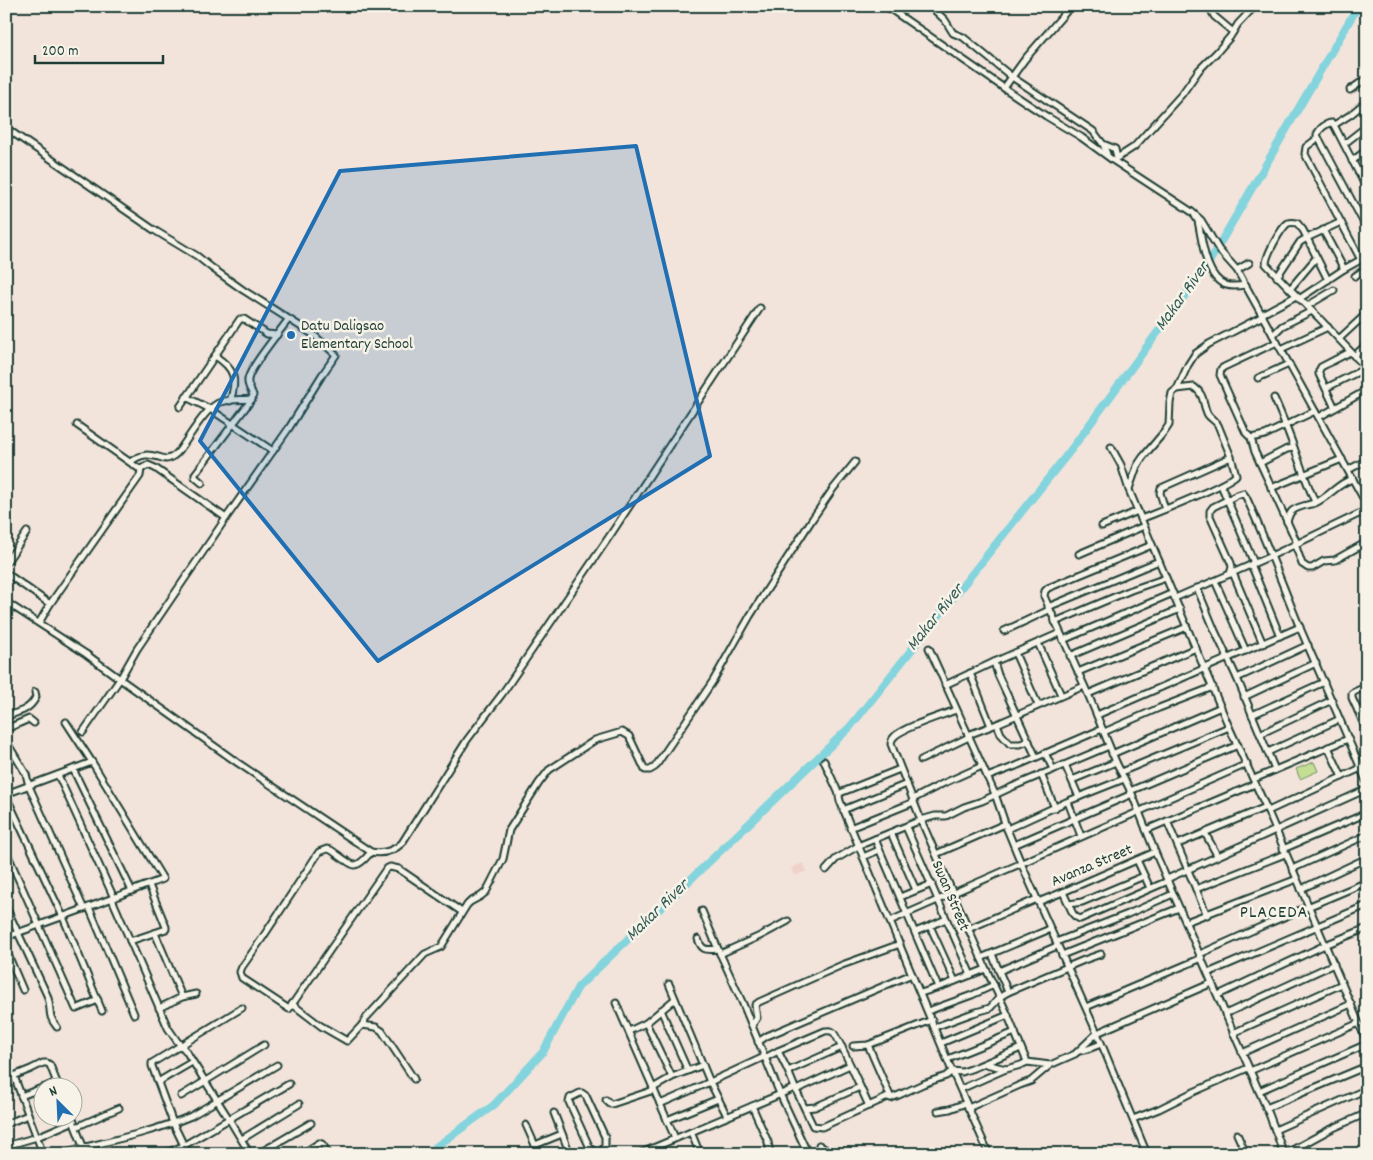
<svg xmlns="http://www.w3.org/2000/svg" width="1373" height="1160" font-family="Dekko,sans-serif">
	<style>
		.built { fill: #efd3cb }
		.pitch { fill: #c4de94; stroke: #728e64 }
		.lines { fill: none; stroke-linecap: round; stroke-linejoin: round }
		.river { stroke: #83d4dd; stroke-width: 8 }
		.minor-casing { stroke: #1f3d34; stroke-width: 9 }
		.minor { stroke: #f7f3e8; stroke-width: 5 }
		.marked { fill: #1f6fb2; fill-opacity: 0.2; stroke: #1f6fb2; stroke-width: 4; stroke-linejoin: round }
		.poi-dot { fill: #1f6fb2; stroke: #f7f3e8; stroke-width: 2 }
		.labels { text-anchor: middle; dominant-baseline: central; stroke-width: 5; stroke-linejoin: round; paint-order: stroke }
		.poi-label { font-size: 16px; fill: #1f3d34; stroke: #f7f3e8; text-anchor: start }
		.street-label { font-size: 16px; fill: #1f3d34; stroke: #f7f3e8 }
		.water-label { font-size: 18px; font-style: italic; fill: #335b56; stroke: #f7f3e8 }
		.neighbourhood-label { font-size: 18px; letter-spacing: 1px; fill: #1f3d34; stroke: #f7f3e8 }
	</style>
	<rect width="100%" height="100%" fill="#f3e4db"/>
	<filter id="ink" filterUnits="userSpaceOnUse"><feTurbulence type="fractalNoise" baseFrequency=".02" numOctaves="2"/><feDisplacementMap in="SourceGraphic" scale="10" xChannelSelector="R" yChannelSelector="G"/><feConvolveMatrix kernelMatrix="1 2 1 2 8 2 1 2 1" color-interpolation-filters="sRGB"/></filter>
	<g filter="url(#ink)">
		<polygon class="built" points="803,863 807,871 794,876 791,868"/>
		<polygon class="pitch" points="1314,762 1318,771 1300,779 1296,769"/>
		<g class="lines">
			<polyline class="river" points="426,1154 494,1105 543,1052 578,987 850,727 1070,451 1208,264 1358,6"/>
			<g class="minor-casing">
				<g id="minor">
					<polyline points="886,6 1004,88 1046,116 1081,137 1114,161 1192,212 1201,220 1219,250 1237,270 1367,505"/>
					<polyline points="930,6 945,20 953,33 963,37 1012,77 1093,131 1103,144 1107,154"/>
					<polyline points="1215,6 1212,12 1214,16 1233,32"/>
					<polyline points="1004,88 1025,59 1071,6"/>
					<polyline points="1350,90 1367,78"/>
					<polyline points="1367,101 1350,115 1334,125 1367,189"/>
					<path d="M1334,125L1332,123C1326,123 1319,129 1317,135L1367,229"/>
					<path d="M6,128L154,230L197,256L212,268L243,290L314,335L336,355L322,375L289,428L226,518L137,649L120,679L238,763L371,852C383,854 393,852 402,843L467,740L502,694L611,534L760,308"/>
					<polyline points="1318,138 1306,147 1305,154 1361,260"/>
					<polyline points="1103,144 1115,149 1117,158 1134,147 1182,94 1199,70 1217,52 1230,37 1238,24 1255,6"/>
					<polyline points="1344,144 1367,126"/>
					<polyline points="1352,161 1367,150"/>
					<path d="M1195,216L1198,221C1202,239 1205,278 1226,285C1232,287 1239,286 1246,285"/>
					<polyline points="1323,230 1344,269"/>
					<polyline points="1237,270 1249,263"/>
					<polyline points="1355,276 1367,268"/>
					<polyline points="1277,277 1300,242 1307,238 1341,222"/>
					<path d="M1328,280L1303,230L1297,223C1293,222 1292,222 1288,223C1281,228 1266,255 1266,264L1290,289L1319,318L1367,369"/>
					<polyline points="1290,289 1316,258"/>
					<polyline points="1299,299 1344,269 1364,258"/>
					<polyline points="1307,306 1334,290"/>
					<polyline points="1262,314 1296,296"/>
					<polyline points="1273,335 1282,326 1312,311"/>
					<polyline points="1339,339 1367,313"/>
					<polyline points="1277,342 1224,367 1221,369 1220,375 1246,433 1251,438 1255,452 1297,543"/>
					<polyline points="1281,349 1328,327"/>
					<path d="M215,356C234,368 238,379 230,401"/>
					<polyline points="1354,356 1367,344"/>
					<polyline points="1258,378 1289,364"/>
					<polyline points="1326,388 1366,368"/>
					<polyline points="186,397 210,409 273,451"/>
					<path d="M1274,398C1290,432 1300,468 1315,502"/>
					<polyline points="180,407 240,319 244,319 267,334 277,335"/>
					<polyline points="1335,408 1319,374 1319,371 1321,367 1350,352"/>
					<polyline points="1319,417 1367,390"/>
					<polyline points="77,425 138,468 141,469 148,465 155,468 226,518"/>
					<polyline points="1251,438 1265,435 1315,411"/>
					<polyline points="1111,447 1121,465 1129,490 1229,727 1266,807 1367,1042"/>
					<path d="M130,462C143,453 148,454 162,458C166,459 166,460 170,458C175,456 180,450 183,445C192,433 207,406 221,402C230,399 242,400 252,399"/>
					<polyline points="1260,463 1287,449 1294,448"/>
					<polyline points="1348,470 1367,460"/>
					<path d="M202,483L195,477V474L252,399L253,395C251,390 247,385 248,380C249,368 280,331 288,320"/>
					<polyline points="1221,485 1254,563"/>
					<polyline points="1271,488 1342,459"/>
					<polyline points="1129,489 1137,466 1143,457 1165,431 1169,425 1170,403 1172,393 1177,389 1188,365 1195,354 1209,344 1263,316"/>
					<polyline points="1165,509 1160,493 1161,488 1231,457"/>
					<path d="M1141,519C1158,512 1228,485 1236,475L1231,457L1218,425C1215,420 1209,418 1207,413C1202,402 1205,395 1194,387L1177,389"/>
					<path d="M1287,522C1288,518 1289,514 1292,511C1298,506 1308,505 1315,503C1329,497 1339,482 1353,479"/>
					<polyline points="1102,526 1138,511"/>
					<polyline points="1295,544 1302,564 1308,568 1312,568 1324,561 1335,560 1367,542"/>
					<polyline points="1152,545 1048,588 1045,591 1044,596 1088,694 1116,762 1132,794 1155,852 1269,1114 1284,1154"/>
					<polyline points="1079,554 1144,526"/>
					<polyline points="6,563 27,532"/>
					<polyline points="1251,564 1280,636"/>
					<polyline points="6,573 50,604 39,623"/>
					<polyline points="1233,573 1263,644"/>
					<path d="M1230,574L1232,567L1231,563L1210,516V511L1213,507L1237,495L1243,493L1246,497C1266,540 1282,584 1300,628C1323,680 1345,731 1367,783"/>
					<polyline points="1215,581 1246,651"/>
					<polyline points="1197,588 1215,631 1237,678 1308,645"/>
					<polyline points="1175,598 1271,556 1367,510"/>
					<polyline points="6,602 86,654 120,679 83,732"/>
					<polyline points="50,604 140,476 141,469"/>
					<polyline points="1048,607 1159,561"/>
					<polyline points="1055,622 1131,590 1166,578"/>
					<polyline points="1004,631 1049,610"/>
					<polyline points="1063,640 1173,593"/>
					<polyline points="1038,643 1061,695"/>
					<polyline points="929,648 995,794 1007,829 1021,863 1097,1033 1147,1154"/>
					<polyline points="1015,653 1038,705"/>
					<polyline points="1070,656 1180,609"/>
					<polyline points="994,662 998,675 1036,757"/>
					<polyline points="1078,672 1187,627"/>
					<polyline points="970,673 991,726"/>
					<polyline points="1237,678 1275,770"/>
					<polyline points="945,685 994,662 1060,633"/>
					<polyline points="1088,694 1196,648"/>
					<polyline points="1244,697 1316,663"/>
					<polyline points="1367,707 1358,711 1367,732"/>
					<polyline points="1358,711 1352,698 1352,693 1367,686"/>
					<polyline points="1097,715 1300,627"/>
					<polyline points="1252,715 1324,682"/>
					<path d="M6,716C19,712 30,710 36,697L35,692"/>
					<polyline points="66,722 92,762"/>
					<polyline points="997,724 1001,734 1010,744 1020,744 1029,741"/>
					<polyline points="6,729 29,719 34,723"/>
					<polyline points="1104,732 1159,708 1213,687"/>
					<polyline points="1260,734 1332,700"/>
					<polyline points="968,735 997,724 1084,686"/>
					<polyline points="6,741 26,774 29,786 84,909"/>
					<polyline points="1328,747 1342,777"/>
					<polyline points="1268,752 1340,719"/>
					<polyline points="1045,753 1053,769"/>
					<polyline points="1112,754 1221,707"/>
					<polyline points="921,760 969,737"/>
					<polyline points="824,761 839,794"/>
					<polyline points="1065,765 1079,797"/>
					<polyline points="73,769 132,891"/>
					<polyline points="900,769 840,793 839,796 840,801 952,1071 989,1154"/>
					<polyline points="1121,772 1229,727"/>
					<polyline points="1041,774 1055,808"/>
					<polyline points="58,775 114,898"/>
					<polyline points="987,777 1016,766 1102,729"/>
					<polyline points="1254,779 1348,739"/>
					<polyline points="1072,780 1116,762"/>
					<polyline points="1130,791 1238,745"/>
					<polyline points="6,794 92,762 163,879 89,907 6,937"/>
					<polyline points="6,796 63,917 102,1011"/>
					<polyline points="913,799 942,784 982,766"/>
					<polyline points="1068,802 1081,836"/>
					<polyline points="843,810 907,784"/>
					<polyline points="1268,811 1361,768"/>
					<polyline points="1167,821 1207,915"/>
					<polyline points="906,827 971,975"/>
					<polyline points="850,828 914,802"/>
					<polyline points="1007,829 1066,802 1124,779"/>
					<polyline points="1146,830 1255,784"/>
					<polyline points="891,833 916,890"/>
					<polyline points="1205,833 1217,855"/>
					<polyline points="875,839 938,987"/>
					<polyline points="1178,844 1266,807"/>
					<polyline points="1014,845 1132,794"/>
					<polyline points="1283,849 1367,813"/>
					<polyline points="6,851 76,1009 98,1000"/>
					<path d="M371,852C367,856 362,864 355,865C350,865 336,853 331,850L327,849L319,852L261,940L242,967L240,972L242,978L289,1009L386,869L390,867L399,869L462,912"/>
					<polyline points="936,854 1005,824"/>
					<polyline points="863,857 879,850"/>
					<polyline points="1137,860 1150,888"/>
					<polyline points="1292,869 1367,835"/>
					<polyline points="826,870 836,859 858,846 921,820 935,816 946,816 964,807 982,801 1012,787 1109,746"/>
					<polyline points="1167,879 1367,789"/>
					<polyline points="1196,889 1285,854"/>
					<polyline points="1301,889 1367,858"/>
					<polyline points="1063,892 1073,914 1076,917 1080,919 1168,881"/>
					<polyline points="900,897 932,884"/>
					<polyline points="112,899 168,1028 177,1041 186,1051 229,1119 289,1084"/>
					<polyline points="1038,902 1063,892 1155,852"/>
					<polyline points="1069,904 1082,902 1144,876"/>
					<path d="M6,907L47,995C53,1010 46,1014 57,1027"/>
					<polyline points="89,907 134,1014"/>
					<polyline points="702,911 718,949 743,1004 780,1094 808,1154"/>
					<polyline points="890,921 1247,764"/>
					<polyline points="1186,922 1297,879"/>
					<polyline points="930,926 955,981"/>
					<polyline points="968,929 1037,899"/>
					<polyline points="915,932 930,926 946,919"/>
					<polyline points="155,933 182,997 159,1008"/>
					<path d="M698,939C702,951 706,950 718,949"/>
					<polyline points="130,941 166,929 166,927 149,885"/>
					<polyline points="1056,942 1128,914 1173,894"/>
					<polyline points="6,950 23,990"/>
					<polyline points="720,954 760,936 788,921"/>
					<polyline points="992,954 999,971 1057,946"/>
					<polyline points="1200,954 1267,924 1367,882"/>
					<polyline points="1062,955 1179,908"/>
					<polyline points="981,958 1050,929"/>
					<polyline points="986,969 1006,1011 1027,1062"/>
					<polyline points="999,971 1008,992"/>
					<polyline points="1208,973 1367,905"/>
					<polyline points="669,984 710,1082 764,1057"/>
					<path d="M921,993L945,985L986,969L921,820L891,744C892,740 891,740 894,737C901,728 943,715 956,710"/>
					<polyline points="1218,995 1325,945 1367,928"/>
					<polyline points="182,997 196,994"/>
					<polyline points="616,1003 675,1138"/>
					<polyline points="292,1004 321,1026 347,1041 362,1025 366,1018 425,954 441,947 467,905 470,902 481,896 486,892 503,859 509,830 539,783 549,770 595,740 622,732 629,736 645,770 650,770 655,767 713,681 750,616 813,518 833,489 855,462"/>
					<polyline points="1086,1007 1202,958"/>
					<polyline points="661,1010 688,1071"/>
					<polyline points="928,1011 972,995 994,985"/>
					<polyline points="1225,1014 1334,964"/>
					<polyline points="646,1023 672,1077"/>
					<polyline points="362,1025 376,1027 382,1031 414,1079"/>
					<polyline points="752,1025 757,1018 755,1005 759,1002 842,965 900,944"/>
					<polyline points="935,1027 973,1013 990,1008 1000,997 1008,992 1084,960 1101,954"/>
					<polyline points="629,1031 646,1023 675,999"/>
					<polyline points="1233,1033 1342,984"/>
					<polyline points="758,1042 767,1036 912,974"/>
					<polyline points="941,1043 1008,1015"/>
					<polyline points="868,1045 891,1098"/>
					<polyline points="853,1046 868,1045 932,1020"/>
					<polyline points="1079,1051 1088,1049 1101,1044"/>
					<polyline points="1242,1053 1351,1004"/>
					<polyline points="765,1058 778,1051"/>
					<polyline points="948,1059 1015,1032"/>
					<polyline points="986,1064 1006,1069 1021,1065 1027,1062 1050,1065 1075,1054 1097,1033 1212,983"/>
					<path d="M788,1071L778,1051L825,1031C828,1031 830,1030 833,1032C838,1035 864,1096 869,1106"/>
					<polyline points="1250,1071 1359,1023"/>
					<polyline points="14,1076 43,1154"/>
					<polyline points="6,1079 31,1069 43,1063 47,1063 50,1065 59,1088"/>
					<polyline points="158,1082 192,1062"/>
					<polyline points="43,1088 57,1082"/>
					<polyline points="653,1088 672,1077 703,1065"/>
					<polyline points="795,1088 813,1126 822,1127 888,1097 891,1098 899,1095 923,1084 946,1076 952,1071 962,1072 971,1069 1021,1048"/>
					<polyline points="961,1089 1006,1069"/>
					<polyline points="796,1090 850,1065"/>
					<polyline points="1259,1091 1367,1044"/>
					<polygon points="580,1093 582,1093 586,1096 605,1137 605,1146 600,1153 595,1153 590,1148 569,1102 570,1098"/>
					<polyline points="21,1096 42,1088"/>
					<polyline points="181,1096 264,1045"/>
					<polyline points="606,1100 610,1104 612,1104 654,1090"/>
					<polyline points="660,1104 710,1082 727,1116"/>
					<polyline points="752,1106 768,1142 770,1154"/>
					<polyline points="805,1108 815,1107 860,1087"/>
					<polyline points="968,1108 1020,1085 1031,1081 1050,1065"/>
					<polyline points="1266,1108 1367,1066"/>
					<polyline points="938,1111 950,1109 966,1103"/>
					<polyline points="554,1113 570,1154"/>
					<polyline points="72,1118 86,1154"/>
					<polyline points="1133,1119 1159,1109 1189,1094 1248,1068"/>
					<polyline points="667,1120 718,1099"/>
					<polyline points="6,1124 28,1115"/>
					<polyline points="526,1125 539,1154"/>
					<polyline points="76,1127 119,1108"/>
					<polyline points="1275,1130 1367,1089"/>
					<polyline points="691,1132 700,1154"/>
					<polyline points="1237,1134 1246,1154"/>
					<polyline points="242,1139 299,1104"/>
					<polyline points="535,1145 562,1134"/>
					<polyline points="819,1145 825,1149 829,1154"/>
					<polyline points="1221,1152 1222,1154"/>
					<polyline points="10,1154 9,1147 13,1144 37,1137 74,1121"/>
					<path d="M58,1154C103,1142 148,1134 191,1116L277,1065"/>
					<polyline points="164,1154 183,1146 229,1119 250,1154"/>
					<polyline points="188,1154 173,1123 152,1066 152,1063 242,1008"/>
					<polyline points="258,1154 311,1123"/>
					<polyline points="302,1154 319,1143 322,1144 329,1154"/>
					<polyline points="639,1154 795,1088 788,1071 842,1047"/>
					<polyline points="1285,1154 1329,1130 1367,1113"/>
				</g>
			</g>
			<use href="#minor" class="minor"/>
		</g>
	</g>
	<path class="marked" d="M636,146L710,456L378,661L200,441L340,171Z"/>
	<circle class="poi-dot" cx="291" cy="335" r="5"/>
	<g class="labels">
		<g class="poi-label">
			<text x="301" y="326">Datu Daligsao<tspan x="301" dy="18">Elementary School</tspan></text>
		</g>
		<g class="street-label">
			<text transform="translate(1092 866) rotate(-23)">Avanza Street</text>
			<text transform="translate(950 896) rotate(67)">Swan Street</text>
		</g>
		<g class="water-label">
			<text transform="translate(1183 297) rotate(-54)">Makar River</text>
			<text transform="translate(936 618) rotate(-51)">Makar River</text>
			<text transform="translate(658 911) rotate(-44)">Makar River</text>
		</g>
		<g class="neighbourhood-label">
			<text x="1274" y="913">PLACEDA</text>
		</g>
	</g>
	<rect width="1373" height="1160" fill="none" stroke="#f7f3e8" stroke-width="25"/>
	<rect x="12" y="12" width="1348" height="1135" fill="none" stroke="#1f3d34" stroke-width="2" filter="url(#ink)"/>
	<g transform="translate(58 1102) rotate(336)"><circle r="24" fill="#f7f3e8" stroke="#a1aaa0"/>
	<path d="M0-4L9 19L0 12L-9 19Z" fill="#1f6fb2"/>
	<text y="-8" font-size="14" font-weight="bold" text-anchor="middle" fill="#1f3d34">N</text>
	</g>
	<path d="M35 55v8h128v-8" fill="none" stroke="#1f3d34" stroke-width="2.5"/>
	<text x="42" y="55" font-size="15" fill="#1f3d34" stroke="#f7f3e8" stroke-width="4" paint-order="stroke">200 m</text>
</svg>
